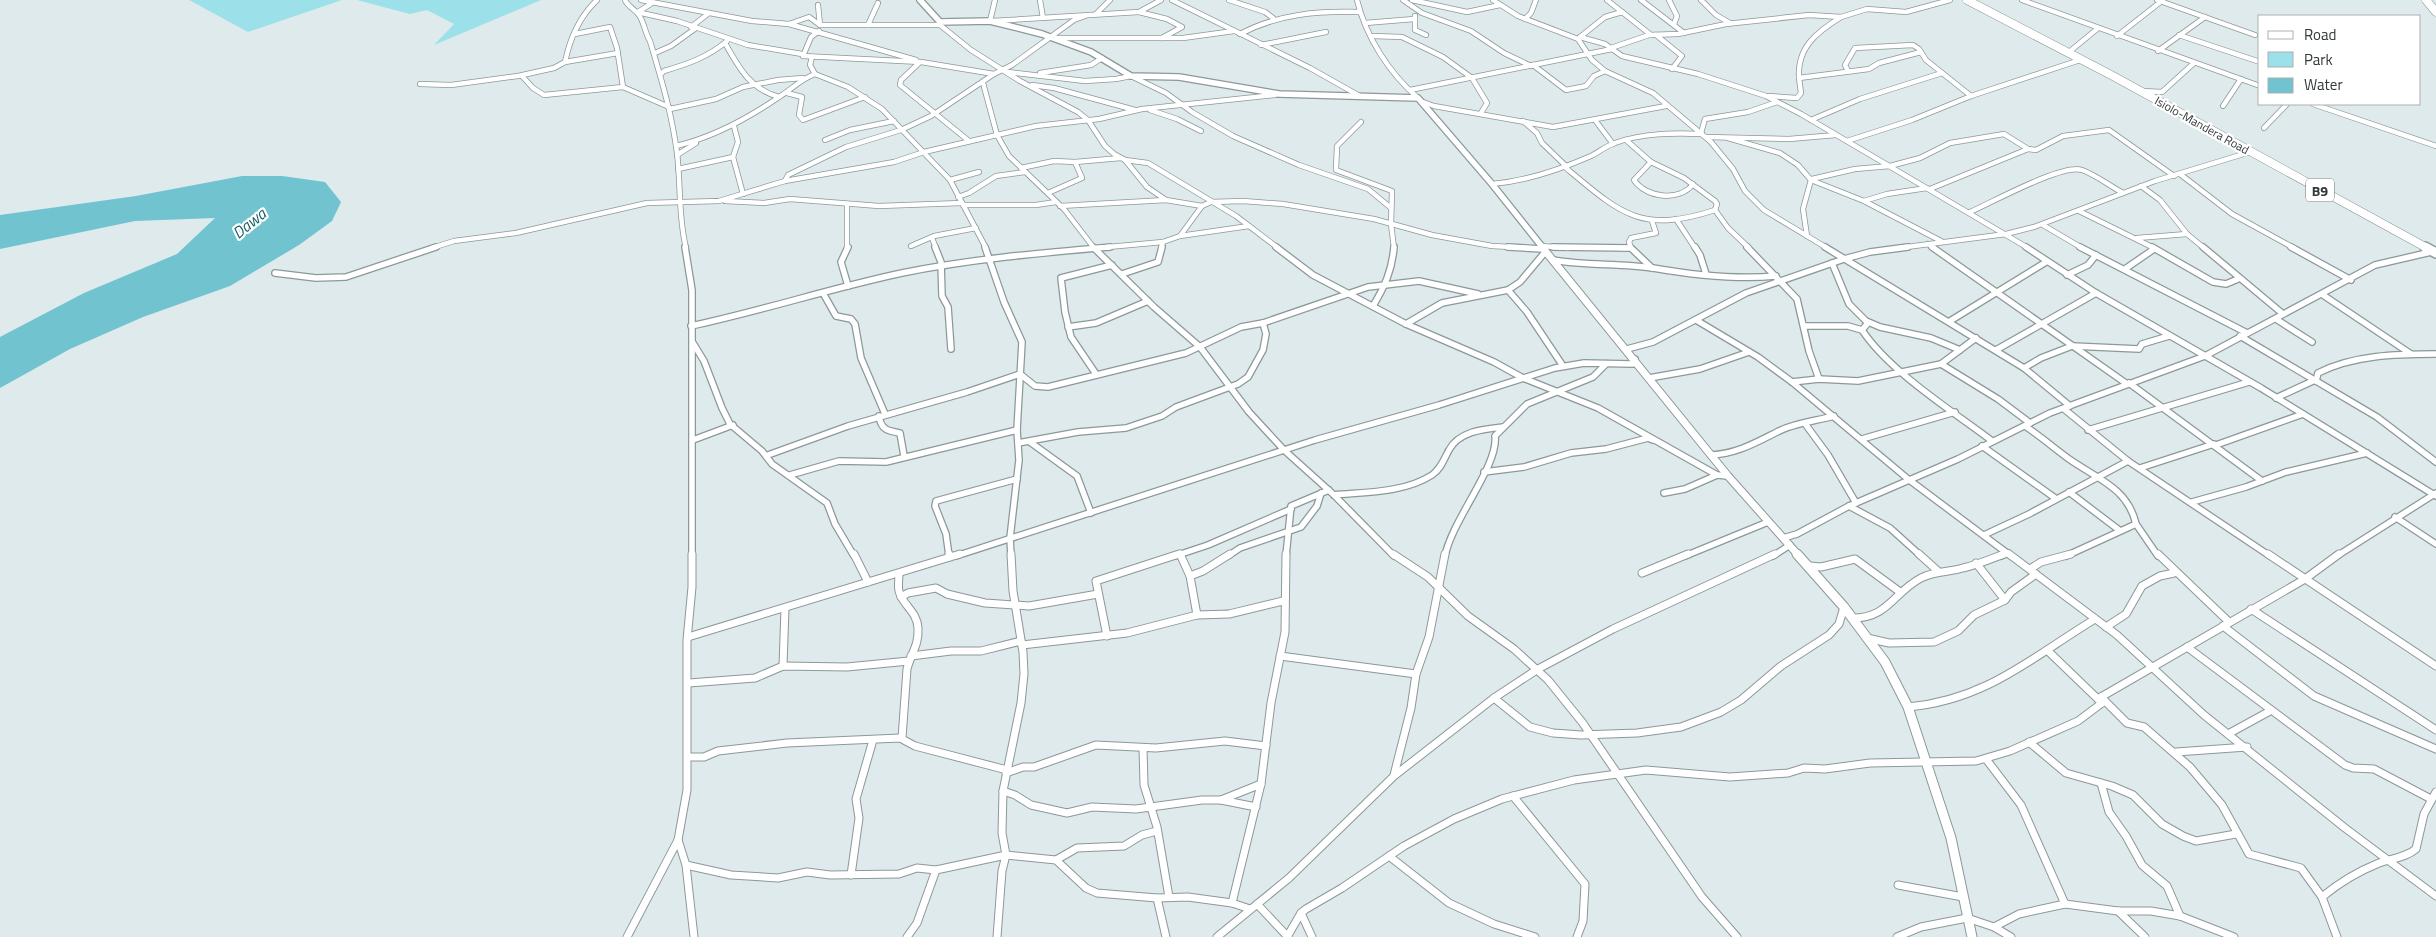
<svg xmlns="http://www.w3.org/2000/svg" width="2436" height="937" font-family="'Titillium Web',sans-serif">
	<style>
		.green { fill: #9ce1ea }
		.water { fill: #70c3cf }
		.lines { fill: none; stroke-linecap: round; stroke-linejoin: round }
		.street-far2-casing { stroke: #8c9899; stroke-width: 6 }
		.street-far1-casing { stroke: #8c9899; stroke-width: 8 }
		.street-casing { stroke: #8c9899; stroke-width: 9 }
		.secondary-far2-casing { stroke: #8c9899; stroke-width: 8 }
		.secondary-far1-casing { stroke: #8c9899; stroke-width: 9 }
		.secondary-casing { stroke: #8c9899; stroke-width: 11 }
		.highway-far1-casing { stroke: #8c9899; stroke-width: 9 }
		.highway-casing { stroke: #8c9899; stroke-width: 12 }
		.street-far2 { stroke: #fff; stroke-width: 4.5 }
		.street-far1 { stroke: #fff; stroke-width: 5.5 }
		.street { stroke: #fff; stroke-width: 7 }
		.secondary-far2 { stroke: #fff; stroke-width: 5.5 }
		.secondary-far1 { stroke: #fff; stroke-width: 7 }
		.secondary { stroke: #fff; stroke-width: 9 }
		.highway-far1 { stroke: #fff; stroke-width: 8 }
		.highway { stroke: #fff; stroke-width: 9 }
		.labels { text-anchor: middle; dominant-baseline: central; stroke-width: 4.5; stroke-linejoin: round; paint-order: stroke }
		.far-street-label { font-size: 12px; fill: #333839; stroke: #fff }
		.shield { fill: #fff; stroke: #707474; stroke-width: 1 }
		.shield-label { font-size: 14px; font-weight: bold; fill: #333839 }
		.water-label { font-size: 16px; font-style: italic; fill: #175e66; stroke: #fff }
	</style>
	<rect width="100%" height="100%" fill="#deeaec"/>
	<g class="green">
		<polygon points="189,0 342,0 248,32"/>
		<polygon points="357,0 541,0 434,45 454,24 427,10 410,14"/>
	</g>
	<polygon class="water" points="242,176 282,176 325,182 341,202 332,221 299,245 230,286 143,317 70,349 0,388 0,337 84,293 177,254 215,218 135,221 0,249 0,215 136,196"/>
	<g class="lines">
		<g class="street-far2-casing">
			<g id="street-far2">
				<path d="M625,0C628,7 635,9 639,15C644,22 645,33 650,41C661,78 672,114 677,153C681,185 678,216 686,248"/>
				<polyline points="641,0 752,21 789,24 916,60"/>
				<polyline points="1040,0 1043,18"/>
				<polyline points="1172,0 1310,68 1358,95"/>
				<polyline points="1229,0 1265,12 1273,18"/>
				<path d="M1357,0C1366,37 1389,73 1418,98"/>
				<polyline points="1403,0 1422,13 1471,31 1504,53 1531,66"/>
				<polyline points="1412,0 1467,12 1500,5"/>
				<polyline points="1493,0 1518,16 1578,39 1592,60 1605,71 1653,93 1711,142 1733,169 1745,191 1764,210 1827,248"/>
				<polyline points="1607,0 1651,35"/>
				<polyline points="1641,0 1684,33"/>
				<polyline points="1669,0 1677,16 1674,24"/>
				<polyline points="1701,0 1716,15 1730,23"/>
				<polyline points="2022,0 2260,86"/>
				<polyline points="2157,0 2255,35"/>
				<polyline points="818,5 820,25"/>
				<polyline points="637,12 677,21 748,45 802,54 803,56 921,62 994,74"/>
				<polyline points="638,12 652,3"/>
				<polyline points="1139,12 1167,19 1182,27 1162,38"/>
				<polyline points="1097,13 1110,0"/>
				<polyline points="1415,16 1415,30 1426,35"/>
				<polyline points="1525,19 1531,13 1536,0"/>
				<polyline points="990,21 995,0"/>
				<polyline points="992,21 1139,12 1161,0"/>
				<polyline points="940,22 940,25 971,50 1020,81 1078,112 1088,120 1105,146 1114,154 1125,160 1148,163 1236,216 1278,248"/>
				<polyline points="1365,23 1414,19"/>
				<polyline points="789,24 809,17 820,25 940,25"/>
				<polyline points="868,25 878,3"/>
				<polyline points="691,27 709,13"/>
				<polyline points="575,34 610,27 617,48 623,87 669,107"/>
				<path d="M1240,34C1278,14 1317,11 1359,12"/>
				<polyline points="1656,35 1682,56 1672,69"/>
				<polyline points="2179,35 2260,62"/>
				<polyline points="1373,36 1402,37 1443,57 1472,78 1487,103 1481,113"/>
				<polyline points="2117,36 2163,0"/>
				<polyline points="1580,37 1605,17 1622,12"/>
				<polyline points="1054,38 1183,38 1234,31"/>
				<polyline points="1578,39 1580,37 1605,44 1622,56 1698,74 1766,96 1801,114 2028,248"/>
				<path d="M725,43C739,68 750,89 779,97C792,89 801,79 815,74"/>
				<polyline points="1261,45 1326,32"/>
				<polyline points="1611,48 1649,35 1678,34 1726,24 1809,15 1841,17 1867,9 1906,12 1950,0"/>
				<polyline points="2158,51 2205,17"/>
				<polyline points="2069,52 2097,29"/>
				<polyline points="655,53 671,46 696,28"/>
				<polyline points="803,56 811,37 819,31"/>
				<polyline points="812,57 810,65 815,74 848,87 882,109 950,180 986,248"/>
				<polyline points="565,62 618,53"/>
				<polyline points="919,63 901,80 900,85 969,141"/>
				<polyline points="1533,65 1566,90 1586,86 1594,76 1605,71"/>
				<polyline points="1848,71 1845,65 1855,48 1913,45 1919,49 1926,60 1971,96"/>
				<polyline points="1008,72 1085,81 1116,79 1131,76 1166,93 1192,112 1233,136 1299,165 1368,189 1391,208"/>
				<polyline points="1040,73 1091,65 1102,58"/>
				<path d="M661,74L664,71C688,64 708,57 727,41"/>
				<polyline points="522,76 533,88 544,95 623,87"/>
				<path d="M1799,78C1797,47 1817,32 1841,17"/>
				<polyline points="983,83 997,135 1009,156 1064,209 1094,248"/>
				<path d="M420,84L451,85L518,76L554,68L565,62C570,38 579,17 597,0"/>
				<polyline points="1032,85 1054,88 1135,110"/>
				<polyline points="1410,90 1612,49"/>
				<polyline points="2142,91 2162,92 2194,63"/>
				<polyline points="787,93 802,97 799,115 803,120 865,97"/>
				<polyline points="1768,96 1797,98 1801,93 1799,78 1869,69 1879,63 1921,52"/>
				<polyline points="1423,102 1434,106 1553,127 1666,106"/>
				<polyline points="2313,104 2436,146"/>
				<polyline points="2223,106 2241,79"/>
				<polyline points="670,109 716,99 743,87 778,80 803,78"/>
				<polyline points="1150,110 1177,119 1201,131"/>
				<polyline points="1595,120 1613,144"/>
				<polyline points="1811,120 1860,99 1942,73"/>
				<polyline points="1523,121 1537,133 1542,143 1567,167"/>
				<polyline points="1361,122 1337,146 1336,170 1392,191 1391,224 1394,248"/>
				<polyline points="734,126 738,142 733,157 743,194"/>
				<polyline points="2264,128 2287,104"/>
				<polyline points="1701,133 1705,119 1748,112 1777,102"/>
				<polyline points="1706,137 1789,139 1836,135"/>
				<polyline points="1728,138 1780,153 1798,165 1811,180 1864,201 1941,241"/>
				<polyline points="825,140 850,130 894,121"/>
				<polyline points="1626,140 1651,162 1684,178 1715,201 1717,204 1715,210 1728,228 1749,248"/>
				<polyline points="1847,141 1912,120 1971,96 2083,59"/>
				<path d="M676,146C714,137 747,119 779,97"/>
				<polyline points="677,155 696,143"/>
				<polyline points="1125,160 1147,187 1166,200"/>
				<path d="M1651,162L1634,180C1646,198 1680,202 1693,184"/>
				<polyline points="1021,168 1054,161 1075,162 1121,158"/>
				<path d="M1566,168C1621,214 1641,234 1715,210"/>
				<polyline points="678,169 733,157"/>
				<polyline points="2180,174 2232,214 2294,248"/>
				<polyline points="1812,179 1855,169 1890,166 1920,158 1950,143 2004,134 2028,149 2036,150 2063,136 2109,130 2174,176"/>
				<polyline points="950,180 979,172"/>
				<polyline points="785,181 788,175 846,147 901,130 931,116 994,74 1012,65 1074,20 1085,16"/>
				<path d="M1492,184C1527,181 1559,170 1591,156C1599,152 1606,146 1615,143C1642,133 1673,133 1702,134"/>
				<polyline points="2141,186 2160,200 2187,234 2204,248"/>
				<polyline points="1930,189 2028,149"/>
				<polyline points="1048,193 1082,178 1075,162"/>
				<polyline points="958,197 969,193 996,176 1025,172"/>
				<polyline points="725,201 764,203 790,199 879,206 962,203"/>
				<polyline points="1864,201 1887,194 1927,188"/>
				<polyline points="847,204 847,248"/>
				<polyline points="963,205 1036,205 1056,202"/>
				<polyline points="1060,206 1166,200 1202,206 1211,202 1243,201 1283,204 1374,219 1432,235 1492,246 1530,248"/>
				<polyline points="2079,211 2154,248"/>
				<path d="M1970,212C1991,203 2063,163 2082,170C2096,175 2110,186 2123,193"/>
				<polyline points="1676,219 1695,248"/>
				<polyline points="2043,225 2082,248"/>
				<polyline points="1180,236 1202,206"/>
				<polyline points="1807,236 1803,209 1811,180"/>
				<polyline points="932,238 936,248"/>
				<polyline points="2137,238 2187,234"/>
				<polyline points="1928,244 1934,248"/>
				<polyline points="911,246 934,236 976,228"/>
				<polyline points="1541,246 1568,248"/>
				<polyline points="432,248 454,241 516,233 647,203 719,201 785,181 894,162 924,152 1036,126 1099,119 1142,109 1275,95"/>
				<polyline points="1097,248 1163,242 1180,236 1249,226"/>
				<polyline points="1161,248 1163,242"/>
				<polyline points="1620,248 1631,248"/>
				<polyline points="1631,248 1629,242 1631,238 1656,233 1652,221"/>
				<polyline points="1899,248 2006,234 2034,227 2155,181 2250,152"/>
			</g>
		</g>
		<g class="street-far1-casing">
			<g id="street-far1">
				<polyline points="685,247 692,290 692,556"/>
				<polyline points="848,247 841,262 848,286"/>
				<polyline points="935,247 941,262 942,296 948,307 951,349"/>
				<polyline points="985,247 1004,302 1022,342 1017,430 1019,460 1010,538 1011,556"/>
				<polyline points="1093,247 1154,307 1200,347 1249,412 1284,450 1334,495 1394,556"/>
				<polyline points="1276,247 1313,275 1406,324 1494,362 1523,378 1598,408 1717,475 1728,476"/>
				<polyline points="1508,247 1543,249"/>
				<polyline points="1553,247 1631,248 1652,268"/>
				<polyline points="1695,247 1700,255 1706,274"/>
				<polyline points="1747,247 1797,299 1809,351 1819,379"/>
				<polyline points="1825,247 2024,368 2070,406"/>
				<polyline points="1932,247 2127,384"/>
				<polyline points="2026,247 2096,293 2261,388 2436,496"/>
				<polyline points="2080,247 2247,333"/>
				<polyline points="2152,247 2213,282 2226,284 2238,279"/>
				<polyline points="2203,247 2283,314"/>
				<polyline points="2291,247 2351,280"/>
				<path d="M1553,260C1587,266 1620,263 1653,268C1693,275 1735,280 1776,276"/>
				<polyline points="1832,263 1849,304 1866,321 1880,327 1931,338 1960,350"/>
				<polyline points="2125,269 2154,249"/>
				<polyline points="275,273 316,278 346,277 436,247"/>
				<polyline points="1122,274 1158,262 1162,247"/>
				<polyline points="2067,275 2088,265 2096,255"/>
				<polyline points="1508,290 1527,312 1563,366"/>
				<polyline points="823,293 836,316 851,319 855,324 861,358 885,414"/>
				<polyline points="2323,295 2411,354"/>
				<path d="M1373,306C1385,286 1392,270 1394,247"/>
				<polyline points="2276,319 2312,342"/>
				<polyline points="1696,320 1758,357 1792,382 1908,479 2011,556"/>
				<polyline points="1950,321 2046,262"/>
				<path d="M1868,323L1862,330C1890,372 1951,410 1992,441"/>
				<polyline points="1406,324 1442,303 1508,290 1520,282 1546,251"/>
				<path d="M691,326C762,311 831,288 902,273C970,259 1041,253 1110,247"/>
				<polyline points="1805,326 1848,326 1862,330"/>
				<polyline points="1068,327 1096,323 1148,301"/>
				<polyline points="2240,336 2377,417 2436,462"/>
				<polyline points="693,343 704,361 722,408 730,424 762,451 772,464 827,503 835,524 854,556"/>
				<polyline points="1627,349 1653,342 1746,293 1844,259 1870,252 1908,247"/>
				<polyline points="1996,350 2096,293"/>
				<polyline points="1941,364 1998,399 2030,423"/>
				<polyline points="2024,368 2041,358 2072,346 2139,349 2142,344 2169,336"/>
				<polyline points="1096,374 1071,337 1065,312 1061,278 1112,265"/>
				<polyline points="1649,378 1700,369 1749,352"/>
				<path d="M2316,381L2318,373C2353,355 2397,354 2436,354"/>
				<polyline points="1792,382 1819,379 1858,381 1941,364 1976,338"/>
				<polyline points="2129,383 2262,481"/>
				<polyline points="2276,398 2315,380"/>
				<polyline points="2064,409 2128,461 2270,556"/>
				<path d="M879,416C881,430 888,431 900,433L904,456"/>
				<polyline points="1806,425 1828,455 1856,503"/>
				<path d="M2025,426C2040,436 2054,448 2069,459C2096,478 2128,488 2136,524L2066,556"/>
				<polyline points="2088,430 2249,382"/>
				<polyline points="1862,439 1955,412"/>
				<polyline points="693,440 733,425"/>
				<polyline points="1030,442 1077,476 1091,513"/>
				<polyline points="1018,443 1078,432 1126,428 1162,416 1176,407 1238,384 1248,377 1263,350 1266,334 1263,323"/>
				<polyline points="2216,445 2303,414"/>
				<polyline points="1982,446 2055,498"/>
				<polyline points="768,455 848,426 967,392 1020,374 1035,386 1048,387 1186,353 1241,327 1263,323 1368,287 1419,281 1478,294"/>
				<path d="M1711,455C1736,454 1755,443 1777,432C1793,423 1816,421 1834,416"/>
				<polyline points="2140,468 2214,444"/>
				<polyline points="1484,472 1524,467 1571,453 1606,449 1648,438 1653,440"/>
				<polyline points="790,475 839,461 886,462 1017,430"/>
				<polyline points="2069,492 2119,530"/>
				<polyline points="1664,493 1685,489 1717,475"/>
				<path d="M1334,495C1365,492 1404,493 1432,475C1441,469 1444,459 1449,450C1459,431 1484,429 1503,427"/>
				<polyline points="2192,502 2246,487 2286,472 2367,453"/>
				<polyline points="1849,506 1890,528 1921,556"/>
				<polyline points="2395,517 2436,544"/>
				<polyline points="2136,524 2158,556"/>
				<polyline points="1984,535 2029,514 2128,461"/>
				<polyline points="1783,538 1797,534 1849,506 1958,459 2050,413 2205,356 2375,265 2431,252"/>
				<polyline points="1180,554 1181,556"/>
				<polyline points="949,556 946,534 935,506 936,501 1017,479"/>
				<polyline points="956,556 1315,440 1439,405 1555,368 1584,363 1633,364 1635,359"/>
				<polyline points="1175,556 1208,545 1291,509"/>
				<polyline points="1228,556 1240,548 1301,527 1317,506 1321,493"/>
				<polyline points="1286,556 1291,506 1329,490"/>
				<path d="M1445,556C1452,520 1499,465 1495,436L1527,404L1593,377L1606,364"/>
				<polyline points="1685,556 1768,522"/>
				<polyline points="1773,556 1790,545"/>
				<polyline points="2001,556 2008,553"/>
				<polyline points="2337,556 2436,493"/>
			</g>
		</g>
		<g class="street-casing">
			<g id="street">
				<polyline points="854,554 868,582"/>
				<polyline points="949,554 949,557"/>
				<polyline points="1180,554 1190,576 1197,615"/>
				<polyline points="1393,554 1428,577 1468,616 1514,649 1548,680 1582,722 1702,897 1737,937"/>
				<polyline points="1919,554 1939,572"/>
				<polyline points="2009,554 2117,635 2204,715 2345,828 2436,896"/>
				<polyline points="2158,554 2229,622"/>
				<polyline points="2268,554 2436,666"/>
				<polyline points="1976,563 2005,600"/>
				<polyline points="1810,566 1821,567 1855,559 1900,592"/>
				<polyline points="2030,569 2041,562 2071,554"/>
				<polyline points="1642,573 1688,554"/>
				<path d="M899,574C899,580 897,589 900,594C905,607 917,612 918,628C919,646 911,653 907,669L902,738"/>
				<polyline points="1190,576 1203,571 1230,554"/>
				<polyline points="901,597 908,593 936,588 947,594 985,603 1029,606 1098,594"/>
				<polyline points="2251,609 2436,730"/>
				<path d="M1853,618C1888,618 1894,592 1921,578C1934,571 1950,572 1963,568C1977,565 1991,559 2004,554"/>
				<polyline points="2223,626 2314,696 2436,749"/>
				<polyline points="2106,627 2126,614 2142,586 2160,576 2174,573"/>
				<polyline points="1107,636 1096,581 1179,554"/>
				<polyline points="688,637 960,554"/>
				<polyline points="1867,638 1889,643 1934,642 1958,631 1974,615 2005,600 2011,592 2036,574"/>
				<polyline points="1022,645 1127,633 1197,615 1229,614 1283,601"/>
				<polyline points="2187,647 2345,765 2353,768 2374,769 2431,799"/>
				<polyline points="2047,650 2102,703"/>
				<polyline points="911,656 951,651 981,651 1021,641"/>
				<polyline points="1280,656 1416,674"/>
				<polyline points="783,666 785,608"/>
				<polyline points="689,683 755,678 783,666 847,667 909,661"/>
				<polyline points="2101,697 2127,723 2144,727 2190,767 2222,805 2249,854 2301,868 2322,897"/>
				<polyline points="1494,698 1530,727 1553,733 1581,735 1637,733 1681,727 1721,712 1741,700 1781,666 1829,635 1839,624 1844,607"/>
				<path d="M1908,707C1986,700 2031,658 2095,619"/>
				<polyline points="2228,734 2270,711"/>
				<polyline points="2029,742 2066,773 2112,786 2133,795 2162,824 2183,836 2196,841 2236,834"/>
				<polyline points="1143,748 1144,785 1157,827 1169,897"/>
				<polyline points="2176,752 2247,747"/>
				<polyline points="688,757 704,757 718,751 787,743 900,738 915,746 1007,770"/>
				<polyline points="1986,759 2021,805 2065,904"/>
				<polyline points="1006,773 1023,767 1034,767 1096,745 1156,748 1225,741 1266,746"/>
				<polyline points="1394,775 1411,708 1416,674 1429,637 1445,554"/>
				<polyline points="2101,783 2109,812 2126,836 2142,865 2167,886 2180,916"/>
				<polyline points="1003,791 1015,795 1031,805 1067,813 1092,807 1136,809 1202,800 1221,800 1256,807"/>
				<polyline points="1513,796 1585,884 1583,921 1577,937"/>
				<polyline points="1221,800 1261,784"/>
				<polyline points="678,840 686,865 694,937"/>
				<polyline points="1389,856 1449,903 1494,924 1535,937"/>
				<polyline points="1056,860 1077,848 1124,846 1142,835 1157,831"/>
				<polyline points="686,865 731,875 778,878 807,872 830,875 899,874 917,868 936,870 1006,855 1056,860 1086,888 1097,893 1157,898 1188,897 1232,903 1250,909"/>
				<polyline points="851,875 859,818 856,799 873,740"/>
				<polyline points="1898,885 1963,897"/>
				<polyline points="1157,898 1166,937"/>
				<polyline points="1232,903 1261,784 1271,703 1285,632 1286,554"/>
				<polyline points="1257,904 1288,937"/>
				<polyline points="2118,911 2145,937"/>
				<polyline points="1301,913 1312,937"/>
				<polyline points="1994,927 2011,937"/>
				<polyline points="627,937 678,840 687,790 687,640 692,587 692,554"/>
				<polyline points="907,937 917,923 936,870"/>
				<polyline points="997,937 1002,871 1006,855 1002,833 1003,791 1021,703 1024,674 1023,652 1013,591 1011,554"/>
				<polyline points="1217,937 1289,878 1394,776 1494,698 1538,669 1613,629 1775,554"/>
				<polyline points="1287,937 1301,913 1306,909 1342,888 1404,846 1454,819 1502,799 1574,780 1646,770 1730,777 1788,773 1804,768 1825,769 1870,763 1976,761 2010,751 2078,721 2102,703 2101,697 2305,579 2339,554"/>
				<polyline points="1897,937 1921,927 1967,918 1994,927 2019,914 2065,904 2118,911 2151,911 2180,916 2234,937"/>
				<path d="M2337,937L2322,897C2339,883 2359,871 2379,863C2392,858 2405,858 2416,849L2424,814L2436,792"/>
			</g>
		</g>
		<g class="secondary-far2-casing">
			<polyline id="secondary-far2" points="920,0 940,22 990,21 1042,34 1091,52 1131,76 1179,77 1279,94 1418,98 1492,184 1543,248"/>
		</g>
		<g class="secondary-far1-casing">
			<polyline id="secondary-far1" points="1542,247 1728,476 1799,556"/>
		</g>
		<g class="secondary-casing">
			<polyline id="secondary" points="1797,554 1844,607 1885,662 1908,707 1951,838 1972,937"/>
		</g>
		<g class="highway-far1-casing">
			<g id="highway-far1">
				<polyline points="1967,0 2113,76 2427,248"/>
				<polyline points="2426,0 2436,12"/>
			</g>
		</g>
		<g class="highway-casing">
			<polyline id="highway" points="2425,247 2436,253"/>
		</g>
		<use href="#street-far2" class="street-far2"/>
		<use href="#street-far1" class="street-far1"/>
		<use href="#street" class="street"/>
		<use href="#secondary-far2" class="secondary-far2"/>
		<use href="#secondary-far1" class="secondary-far1"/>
		<use href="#secondary" class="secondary"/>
		<use href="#highway-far1" class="highway-far1"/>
		<use href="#highway" class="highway"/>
	</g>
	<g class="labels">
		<g class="far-street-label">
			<text transform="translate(2202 125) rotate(29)">Isiolo-Mandera Road</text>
		</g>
		<rect class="shield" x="2306" y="178.5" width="28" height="23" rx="4"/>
		<g class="shield-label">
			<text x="2320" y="190">B9</text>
		</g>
		<g class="water-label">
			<text transform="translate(249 223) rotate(-39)">Dawa</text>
		</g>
	</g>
	<rect x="2258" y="15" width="162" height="90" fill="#ffffff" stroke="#adafb0"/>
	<rect x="2268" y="31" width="25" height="8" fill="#ffffff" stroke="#adafb0"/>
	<text x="2304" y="40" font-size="15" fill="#333839">Road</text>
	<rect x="2268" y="52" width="25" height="15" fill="#9ce1ea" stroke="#adafb0"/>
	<text x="2304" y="65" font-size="15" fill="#333839">Park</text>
	<rect x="2268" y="78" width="25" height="15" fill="#70c3cf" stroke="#adafb0"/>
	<text x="2304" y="90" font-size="15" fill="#333839">Water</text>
</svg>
